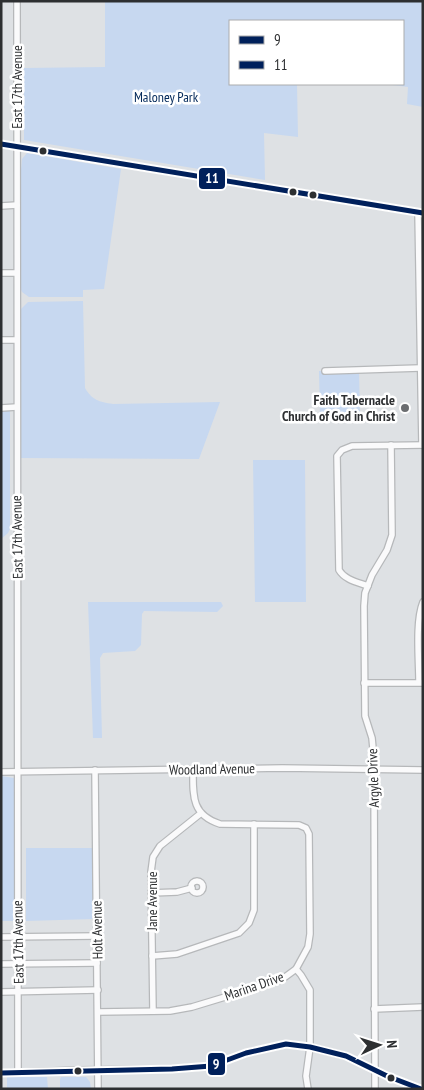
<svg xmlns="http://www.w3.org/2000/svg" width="424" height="1090" font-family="'PT Sans Narrow',sans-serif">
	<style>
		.green { fill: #c7d8f0 }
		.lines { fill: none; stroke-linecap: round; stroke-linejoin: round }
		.minor-casing { stroke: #b6b8ba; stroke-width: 8 }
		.minor { stroke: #fafafb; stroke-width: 5.5 }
		.bus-1-casing { stroke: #fff; stroke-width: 9 }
		.bus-2-casing { stroke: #fff; stroke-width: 9 }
		.bus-1 { stroke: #00205b; stroke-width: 5 }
		.bus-2 { stroke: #00205b; stroke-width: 5 }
		.bus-dot { fill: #2d2f31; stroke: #fff; stroke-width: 2 }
		.poi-dot { fill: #6b6d70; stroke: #fff; stroke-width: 2 }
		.labels { text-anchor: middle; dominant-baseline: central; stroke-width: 5; stroke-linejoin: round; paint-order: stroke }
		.street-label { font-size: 14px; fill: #2d2f31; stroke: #fff }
		.park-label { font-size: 14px; fill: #022859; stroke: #fff }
		.poi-label { font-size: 14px; font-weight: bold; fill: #2d2f31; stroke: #fff; text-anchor: end }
		.line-badge { stroke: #fff; stroke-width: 2 }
		.badge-label { font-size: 14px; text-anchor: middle; font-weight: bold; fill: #fff }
	</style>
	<rect width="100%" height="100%" fill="#dee1e4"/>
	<g class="green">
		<polygon points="105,1 423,1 423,107 407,104 408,87 385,84 403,84 403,21 230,21 230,84 297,84 298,137 264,133 265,180 24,140 24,68 105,67"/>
		<polygon points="27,153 121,169 104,289 83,290 83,297 29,297 22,292 20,287 20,180 22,159"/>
		<path d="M83,301L85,388C92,400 99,402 113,404L220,402L199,459L20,458V310L28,302Z"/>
		<polygon points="359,370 360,417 320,416 319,371"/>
		<polygon points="1,409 10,409 10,529 8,533 1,539"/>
		<polygon points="253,460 305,460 306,602 255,602"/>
		<polygon points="88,602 221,602 223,606 217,612 144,611 142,614 141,645 135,651 103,653 100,658 102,738 93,738"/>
		<polygon points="1,776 14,778 16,783 15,921 1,921"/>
		<polygon points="26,848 93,848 94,919 26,921"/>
		<polygon points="7,1077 47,1077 48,1089 7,1089"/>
		<polygon points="61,1077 86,1077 90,1082 91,1089 60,1089 60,1079"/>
	</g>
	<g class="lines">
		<g class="minor-casing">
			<g id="minor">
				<polyline points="17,1 18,1072"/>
				<polyline points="1,144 423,213"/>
				<polyline points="1,206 17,205"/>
				<polyline points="418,212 422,445"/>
				<polyline points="1,273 17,273"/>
				<polyline points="1,340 16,340"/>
				<polyline points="325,371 420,368"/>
				<polyline points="1,408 17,407"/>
				<path d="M368,586C357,582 345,580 339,570L337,456L342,450L352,446L423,445"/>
				<path d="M419,682C419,660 415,622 423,602"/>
				<polyline points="364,683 423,683"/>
				<polyline points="95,770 98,1089"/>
				<polyline points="1,772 282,768 423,770"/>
				<circle cx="197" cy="887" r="6"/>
				<polyline points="151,893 177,892 192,888"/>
				<polyline points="1,937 97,936"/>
				<polyline points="152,956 177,954 239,933 249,923 254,910 254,824"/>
				<polyline points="1,964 97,963"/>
				<polyline points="296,969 301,975 310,990 310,1047 306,1076 308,1089"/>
				<polyline points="1,992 98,990"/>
				<polyline points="374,1009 423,1007"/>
				<polyline points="153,1011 151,872 153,857 160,846 200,814"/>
				<path d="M98,1012L170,1011L192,1007L281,980L296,969L308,947L310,934L309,834L306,828L299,825L220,824C191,815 193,795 193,769"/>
				<polyline points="1,1073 79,1070 172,1069 211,1066 246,1053 286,1044 310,1047 346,1056 387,1076 422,1089"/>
				<polyline points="375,1089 374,759 372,738 365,716 364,606 365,593 372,575 387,550 392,535 391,445"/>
			</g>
		</g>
		<use href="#minor" class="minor"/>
		<g class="bus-1-casing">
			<polyline id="bus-1" points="1,1073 172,1069 211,1066 246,1053 286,1044 310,1047 346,1056 387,1076 421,1089"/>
		</g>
		<g class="bus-2-casing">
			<polyline id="bus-2" points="1,144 423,213"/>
		</g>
		<use href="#bus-1" class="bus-1"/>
		<use href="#bus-2" class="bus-2"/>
	</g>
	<g class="bus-dot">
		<circle cx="43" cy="151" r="4.5"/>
		<circle cx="293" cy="192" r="4.5"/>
		<circle cx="313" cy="195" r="4.5"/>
		<circle cx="78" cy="1071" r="4.5"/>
		<circle cx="391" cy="1078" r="4.5"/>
	</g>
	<circle class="poi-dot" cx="405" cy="408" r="5"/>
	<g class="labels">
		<g class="street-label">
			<text transform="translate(17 87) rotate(-90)">East 17th Avenue</text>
			<text transform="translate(17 537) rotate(-91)">East 17th Avenue</text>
			<text transform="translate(212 769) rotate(-1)">Woodland Avenue</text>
			<text transform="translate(373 778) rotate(-92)">Argyle Drive</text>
			<text transform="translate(152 901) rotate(-90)">Jane Avenue</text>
			<text transform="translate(97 930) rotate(-91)">Holt Avenue</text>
			<text transform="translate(18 942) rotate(-91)">East 17th Avenue</text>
			<text transform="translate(254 986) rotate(-19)">Marina Drive</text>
		</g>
		<g class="park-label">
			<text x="166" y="97">Maloney Park</text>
		</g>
		<g class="poi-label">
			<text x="395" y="400">Faith Tabernacle<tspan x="395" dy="16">Church of God in Christ</tspan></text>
		</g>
	</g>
	<g class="line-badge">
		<rect x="198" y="167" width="28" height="23" rx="5" fill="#00205b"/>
		<rect x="207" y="1052" width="19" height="24" rx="5" fill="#00205b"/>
	</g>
	<g class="badge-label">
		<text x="212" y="183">11</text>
		<text x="216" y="1069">9</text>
	</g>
	<rect width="424" height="1090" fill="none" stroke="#2d2f31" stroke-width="5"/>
	<rect x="229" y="20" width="175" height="65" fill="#ffffff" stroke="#abacad"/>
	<rect x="239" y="36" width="25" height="8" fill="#00205b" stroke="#abacad"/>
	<text x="274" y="45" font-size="15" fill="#2d2f31">9</text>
	<rect x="239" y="61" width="25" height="8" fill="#00205b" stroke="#abacad"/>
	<text x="274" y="70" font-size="15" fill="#2d2f31">11</text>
	<g transform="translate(379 1045) rotate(86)" stroke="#ffffff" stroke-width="4" paint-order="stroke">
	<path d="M0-4L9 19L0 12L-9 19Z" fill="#2d2f31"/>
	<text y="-8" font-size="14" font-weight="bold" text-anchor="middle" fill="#2d2f31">N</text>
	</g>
</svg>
